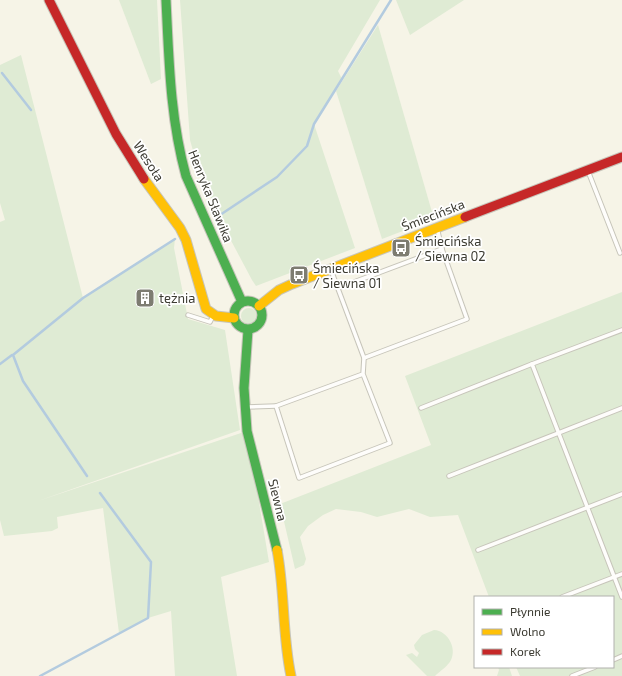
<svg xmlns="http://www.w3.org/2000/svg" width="622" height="676" font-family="'Exo 2',sans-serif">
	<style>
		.green { fill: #dfebd4 }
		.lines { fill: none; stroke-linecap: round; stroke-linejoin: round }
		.stream { stroke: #b3cbdf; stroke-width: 2.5 }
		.lane-casing { stroke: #c7c5ba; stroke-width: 5.5 }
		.fast-casing { stroke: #c7c5ba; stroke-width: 11 }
		.slow-casing { stroke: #c7c5ba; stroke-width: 11 }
		.jam-casing { stroke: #c7c5ba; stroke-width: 11 }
		.lane { stroke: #fefdfb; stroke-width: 3.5 }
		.fast { stroke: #4caf50; stroke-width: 9 }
		.slow { stroke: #ffc107; stroke-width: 9 }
		.jam { stroke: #c62828; stroke-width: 9 }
		.labels { text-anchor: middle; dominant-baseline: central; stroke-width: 3.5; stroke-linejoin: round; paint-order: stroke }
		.street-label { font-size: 13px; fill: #3c3b32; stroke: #fff }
		.poi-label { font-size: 13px; fill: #3c3b32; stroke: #fff; text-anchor: start }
	</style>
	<rect width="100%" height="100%" fill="#f6f4e7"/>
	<g class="green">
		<polygon points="119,0 157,0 161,79 151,84"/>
		<polygon points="180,0 380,0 338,71 342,79 314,124 355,248 256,286 252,280 227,233 199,172 190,140"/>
		<polygon points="396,0 464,0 410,35"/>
		<polygon points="378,25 434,219 382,239 336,91"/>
		<polygon points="21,55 83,298 175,239 174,248 188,319 225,330 240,430 38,501 247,431 269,562 221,577 237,676 175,676 171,611 148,618 119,633 103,508 57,517 58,528 52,531 4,536 0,520 0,222 5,220 0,203 0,65"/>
		<polygon points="622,292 622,676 520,676 516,667 613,667 613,597 489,597 458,515 430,517 409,509 377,517 361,512 336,509 323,515 308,526 300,537 306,559 304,565 295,569 280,504 431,445 405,376"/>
		<circle cx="249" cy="316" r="8"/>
		<path d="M434,630C448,631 457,648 451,660C448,666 440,671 435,676H427L406,655L412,653L417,657L419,653L415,649L414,645L422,635Z"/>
		<polygon points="498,667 509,667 512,676 497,676 499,670"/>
	</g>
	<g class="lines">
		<g class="stream">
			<polyline points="2,73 31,110"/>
			<polyline points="220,215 277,177 307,146 314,124 391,0"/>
			<polyline points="0,364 12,355"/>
			<polyline points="87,476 23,381 13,355 83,298 175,239"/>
			<polyline points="40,676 148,618 151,562 100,493"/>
		</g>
		<g class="lane-casing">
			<g id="lane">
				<polyline points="588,171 620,253"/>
				<polyline points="437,228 442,249"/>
				<polyline points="331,270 364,358 363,374 276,406 299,478 390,443 363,374"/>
				<polyline points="338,288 442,249 467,319 364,358"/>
				<polyline points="188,315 210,322 213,316"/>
				<polyline points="622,330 532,364 622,597"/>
				<polyline points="246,407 276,406"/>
				<polyline points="421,408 532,364"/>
				<polyline points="449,476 622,408"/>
				<polyline points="478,550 622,494"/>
				<polyline points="562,597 622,574"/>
				<polyline points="613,660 622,656"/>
				<polyline points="572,676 595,667"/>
			</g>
		</g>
		<g class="fast-casing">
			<g id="fast">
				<path d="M166,0C169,60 170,118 186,176L242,302"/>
				<circle cx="248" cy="315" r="14"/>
				<polyline points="248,330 244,388 247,431 277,550"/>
			</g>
		</g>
		<g class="slow-casing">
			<g id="slow">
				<polyline points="144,179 180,228 186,240 206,309 216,316 234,318"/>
				<polyline points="259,306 279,290 292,284 465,217"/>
				<path d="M277,550C285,591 282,634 291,676"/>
			</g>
		</g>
		<g class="jam-casing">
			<g id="jam">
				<polyline points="49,0 116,134 144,179"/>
				<polyline points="465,217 622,157"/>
			</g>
		</g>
		<use href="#lane" class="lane"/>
		<use href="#fast" class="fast"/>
		<use href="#slow" class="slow"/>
		<use href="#jam" class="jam"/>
	</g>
	<defs>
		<g id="bus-square" transform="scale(1)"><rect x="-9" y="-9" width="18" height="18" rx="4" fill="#7d7c71" stroke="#fff"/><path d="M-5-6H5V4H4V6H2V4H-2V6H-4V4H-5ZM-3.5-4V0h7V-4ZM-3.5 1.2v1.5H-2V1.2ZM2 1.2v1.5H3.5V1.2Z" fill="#fff"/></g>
		<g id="building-square" transform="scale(1)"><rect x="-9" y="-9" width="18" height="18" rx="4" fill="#7d7c71" stroke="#fff"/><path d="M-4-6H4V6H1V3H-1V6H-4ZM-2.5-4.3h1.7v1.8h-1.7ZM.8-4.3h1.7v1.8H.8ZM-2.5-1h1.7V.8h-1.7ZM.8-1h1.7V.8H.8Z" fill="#fff"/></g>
	</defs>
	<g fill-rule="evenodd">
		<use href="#bus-square" x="401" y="248"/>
		<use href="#bus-square" x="299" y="275"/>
		<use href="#building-square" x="145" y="298"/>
	</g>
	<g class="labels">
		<g class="street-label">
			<text transform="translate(149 161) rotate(57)">Wesoła</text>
			<text transform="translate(211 196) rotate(68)">Henryka Sławika</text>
			<text transform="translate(433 215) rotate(-21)">Śmiecińska</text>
			<text transform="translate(278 500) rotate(76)">Siewna</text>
		</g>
		<g class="poi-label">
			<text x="415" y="241">Śmiecińska<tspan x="415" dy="15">/ Siewna 02</tspan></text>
			<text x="313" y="268">Śmiecińska<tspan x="313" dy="15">/ Siewna 01</tspan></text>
			<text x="159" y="298">tężnia</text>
		</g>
	</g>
	<rect x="474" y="596" width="140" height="72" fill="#ffffff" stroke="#b1b1ad"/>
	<rect x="482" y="609" width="20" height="6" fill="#4caf50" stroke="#b1b1ad"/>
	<text x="510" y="616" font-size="12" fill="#3c3b32">Płynnie</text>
	<rect x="482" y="629" width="20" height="6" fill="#ffc107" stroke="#b1b1ad"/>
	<text x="510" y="636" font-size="12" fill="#3c3b32">Wolno</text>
	<rect x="482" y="649" width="20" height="6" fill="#c62828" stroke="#b1b1ad"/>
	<text x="510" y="656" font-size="12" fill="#3c3b32">Korek</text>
</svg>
